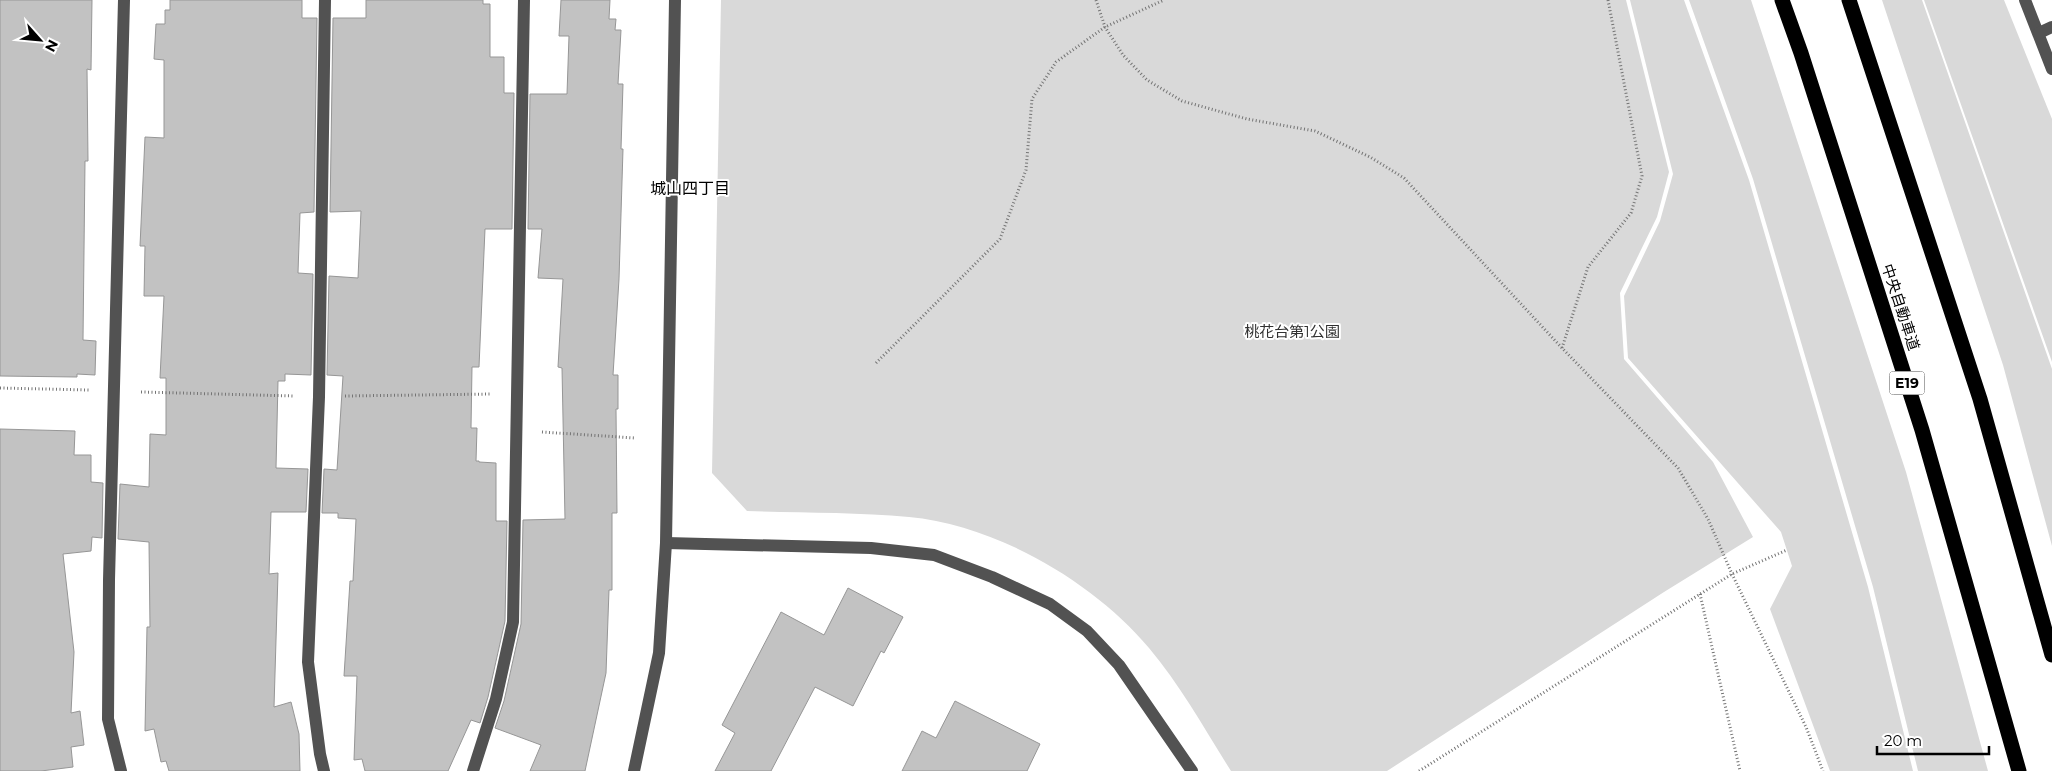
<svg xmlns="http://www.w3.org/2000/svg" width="2052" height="771" font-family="Montserrat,'Noto Sans JP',sans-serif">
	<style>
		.green { fill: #d9d9d9 }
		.building { fill: #c2c2c2; stroke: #969696 }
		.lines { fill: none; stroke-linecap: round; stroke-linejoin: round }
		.path { stroke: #747474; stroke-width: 3; stroke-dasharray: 1 2.5; stroke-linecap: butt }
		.minor { stroke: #525252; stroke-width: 12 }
		.highway { stroke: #000; stroke-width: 15 }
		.labels { text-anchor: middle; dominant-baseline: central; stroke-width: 4; stroke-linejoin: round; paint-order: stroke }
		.shield { fill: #fff; stroke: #4c4c4c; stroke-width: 1 }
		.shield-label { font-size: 14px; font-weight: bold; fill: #000 }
		.street-label { font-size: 15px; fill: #000; stroke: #fff }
		.park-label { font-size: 15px; fill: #303030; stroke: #fff }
		.neighbourhood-label { font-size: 16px; fill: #000; stroke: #fff }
	</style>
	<rect width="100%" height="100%" fill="#fff"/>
	<g class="green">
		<path d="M721,0H1626L1669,172L1657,217L1620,293L1624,359L1713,462L1753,537L1664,592L1387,771H1231C1205,730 1181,686 1149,648C1094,582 996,525 909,517C856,512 801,513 747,511L712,473Z"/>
		<polygon points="1630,0 1684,0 1749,180 1868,587 1913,771 1830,771 1770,609 1792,566 1781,532 1628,358 1624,296 1660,221 1673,174"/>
		<polygon points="1689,0 1751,0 1906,472 1988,771 1918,771 1873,587 1753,179"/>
		<polygon points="1882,0 1922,0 2052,369 2052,546 2003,365"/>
		<polygon points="1924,0 2004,0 2052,119 2052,362"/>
	</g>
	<g class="building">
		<polygon points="0,0 92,0 91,70 87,69 88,161 85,161 83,340 96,341 95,375 77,374 77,377 0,376"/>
		<polygon points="170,0 302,0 302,18 317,18 314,212 300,213 298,273 313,274 311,375 285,374 285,381 278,381 276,468 308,469 306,512 271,512 269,574 278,573 274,707 291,702 299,734 300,771 169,771 166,761 161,762 154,729 145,731 147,627 150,627 149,542 118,539 120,484 149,487 150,434 166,435 166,378 160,378 164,296 144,296 145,246 140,246 145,137 164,138 164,60 154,59 156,24 165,24 165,10 170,10"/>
		<polygon points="366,0 483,0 483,4 490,4 490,57 504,57 504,93 514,93 512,229 485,229 479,367 472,367 471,428 477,428 476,461 479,461 479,462 496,463 496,521 507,521 505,621 488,697 480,723 471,720 448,771 365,771 362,759 354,760 357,676 344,676 350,581 353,581 356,519 338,518 338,513 322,513 324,469 337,470 343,376 327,375 329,276 358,278 361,211 330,212 333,18 366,18"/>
		<polygon points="561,0 610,0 609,19 616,19 615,30 621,30 618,84 623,84 621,149 623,149 619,279 613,375 618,375 618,409 616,409 617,513 612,513 612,590 609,590 606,673 585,771 530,771 541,745 495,728 504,701 521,624 523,520 565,519 562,368 558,367 563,279 538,278 542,229 528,229 530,94 567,94 569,36 559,36"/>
		<polygon points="0,429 75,431 74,455 91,455 91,482 103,483 102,538 92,537 91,551 63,554 74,652 71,713 80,711 84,745 71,747 73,767 41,771 0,771"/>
		<polygon points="848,588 903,617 884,653 881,651 853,706 815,687 771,771 715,771 735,733 722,725 781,612 824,635"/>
		<polygon points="955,701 1040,744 1027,771 902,771 922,731 936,738"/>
	</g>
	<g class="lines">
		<g class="path">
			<polyline points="1096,0 1105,27 1123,55 1147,80 1182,101 1247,119 1315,131 1370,157 1404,178 1562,348 1678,468 1708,519 1732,574 1806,727 1823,771"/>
			<polyline points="1562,348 1588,267 1631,213 1642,176 1608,0"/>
			<polyline points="876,363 1000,239 1026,170 1032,99 1056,62 1105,27 1164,0"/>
			<polyline points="0,388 89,390"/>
			<polyline points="141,392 294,396"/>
			<polyline points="345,396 492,394"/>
			<polyline points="542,432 635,438"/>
			<polyline points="1700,594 1740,771"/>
			<polyline points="1419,771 1732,574 1787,550"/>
		</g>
		<g class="minor">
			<polyline points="2025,0 2052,69"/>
			<polyline points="2039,33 2052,27"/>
			<polyline points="666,543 871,548 934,555 992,577 1050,604 1087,631 1119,665 1192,771"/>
			<polyline points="121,771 108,719 109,580 124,0"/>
			<polyline points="324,771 320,754 308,662 319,397 325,0"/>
			<polyline points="473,771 496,699 513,622 524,0"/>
			<polyline points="634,771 659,653 666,543 675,0"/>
		</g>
		<g class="highway">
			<polyline points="1782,0 1801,53 1922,430 2019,771"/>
			<polyline points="1849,0 1980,399 2052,655"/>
		</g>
	</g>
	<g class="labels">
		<rect class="shield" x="1889.5" y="371.5" width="35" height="23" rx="4"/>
		<g class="shield-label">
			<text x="1907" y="383">E19</text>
		</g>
		<g class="street-label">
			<text transform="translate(1901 307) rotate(72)">中央自動車道</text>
		</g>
		<g class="park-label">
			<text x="1292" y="331">桃花台第1公園</text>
		</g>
		<g class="neighbourhood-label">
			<text x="690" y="188">城山四丁目</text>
		</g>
	</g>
	<g transform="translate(40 40) rotate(117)" stroke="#ffffff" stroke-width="4" paint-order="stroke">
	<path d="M0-4L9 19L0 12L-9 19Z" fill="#000000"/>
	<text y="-8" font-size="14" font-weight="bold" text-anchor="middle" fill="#000000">N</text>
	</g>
	<path d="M1877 746v8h112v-8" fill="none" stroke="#000000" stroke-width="2.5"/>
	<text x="1884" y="746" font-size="15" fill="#000000" stroke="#ffffff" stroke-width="4" paint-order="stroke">20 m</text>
</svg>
